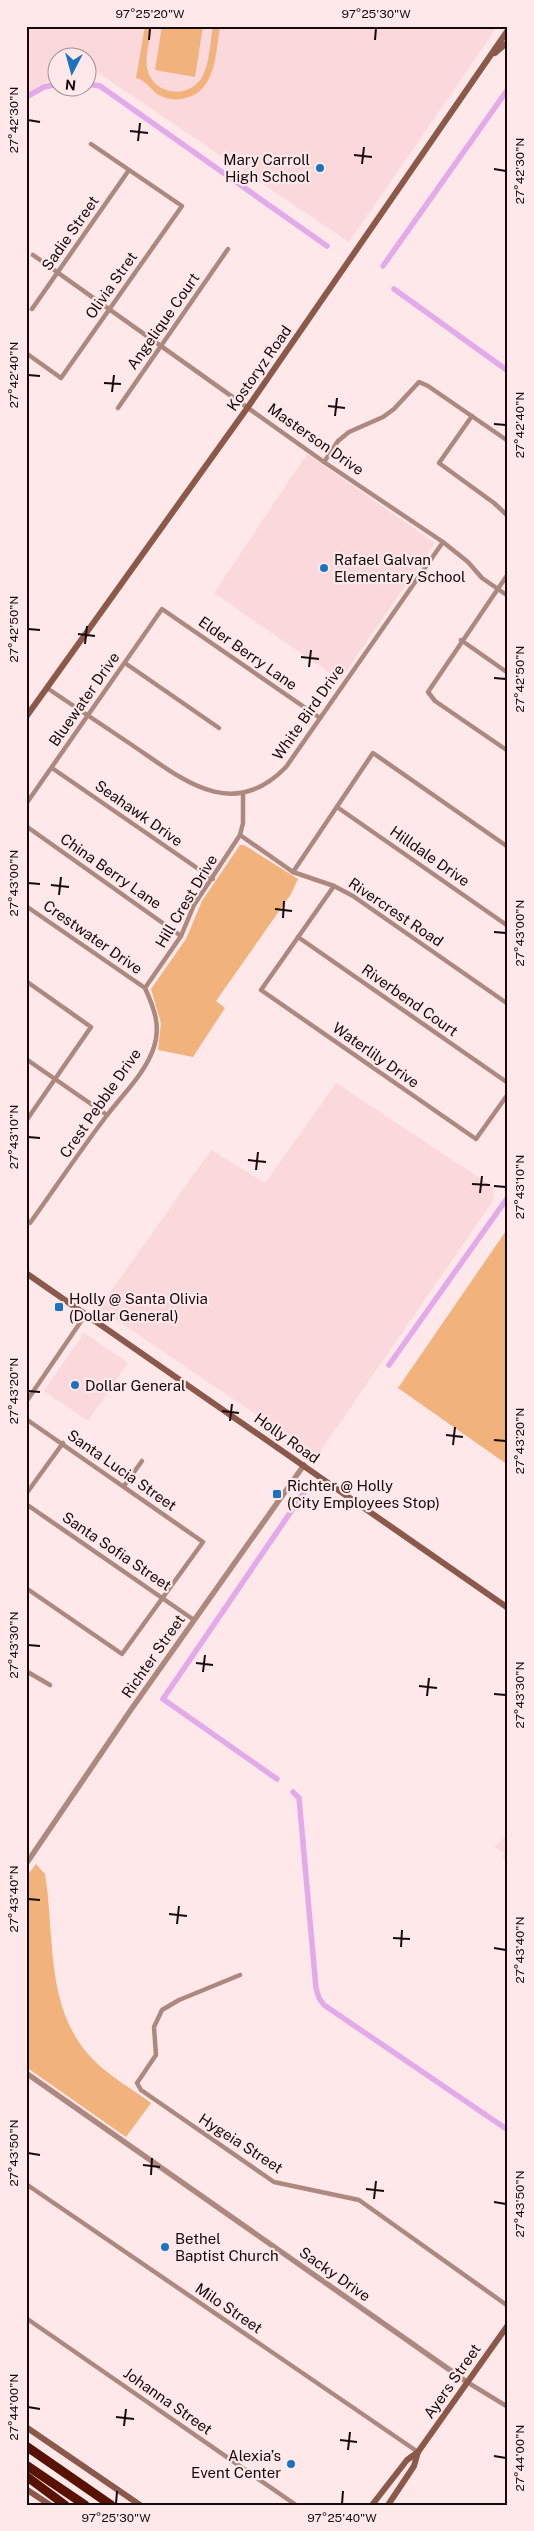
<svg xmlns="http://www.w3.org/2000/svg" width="534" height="2531" font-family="'Public Sans',sans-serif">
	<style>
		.built { fill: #fbd8db }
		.green { fill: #f2b27c }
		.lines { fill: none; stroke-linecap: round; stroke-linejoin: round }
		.canal { stroke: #e3aae9; stroke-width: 5.5 }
		.minor { stroke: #ad887e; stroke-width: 4.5 }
		.tertiary { stroke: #ad887e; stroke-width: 5.5 }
		.secondary { stroke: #8b5849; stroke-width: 6 }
		.motorway { stroke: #591200; stroke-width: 9 }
		.ticks { fill: none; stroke: #150a0c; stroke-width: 2 }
		.poi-dot { fill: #1b73c0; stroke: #fee8ea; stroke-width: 2 }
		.labels { text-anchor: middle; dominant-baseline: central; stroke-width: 4.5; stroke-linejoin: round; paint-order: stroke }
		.poi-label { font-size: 15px; fill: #150a0c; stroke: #fee8ea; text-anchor: start }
		.street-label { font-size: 15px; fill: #150a0c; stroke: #fee8ea }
		.neatline { fill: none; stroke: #150a0c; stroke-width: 2 }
		.ticks-label { font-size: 12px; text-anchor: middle; fill: #150a0c }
	</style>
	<rect width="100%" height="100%" fill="#fee8ea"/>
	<g class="built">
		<polygon points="26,26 495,26 495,30 349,242 88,66 88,58 58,58 57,77 26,93"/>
		<polygon points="307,454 435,543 340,680 214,593"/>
		<polygon points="336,1083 493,1187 493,1201 317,1456 99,1308 211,1150 265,1183"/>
		<polygon points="84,1333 128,1363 88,1421 44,1391"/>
		<polygon points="508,1834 508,1861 502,1857 504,1853 495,1847"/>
	</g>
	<g class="green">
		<path d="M145,26H152C150,39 145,55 147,68C152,94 186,100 201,79C210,65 210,42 213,26H220C216,51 216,91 186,98C179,100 170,100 163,97C152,93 147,80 136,78Z"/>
		<polygon points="162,26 203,26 195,77 155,70"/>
		<polygon points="240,845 244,845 298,879 291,894 216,1001 225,1008 193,1057 158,1050 161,1023 151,989 186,939 202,901"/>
		<polygon points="508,1228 508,1465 398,1388"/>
		<path d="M36,1864L45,1874C56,1941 43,2017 101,2067C116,2080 135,2091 151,2103L126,2137L26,2067V1877Z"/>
	</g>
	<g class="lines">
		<g class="canal">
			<polyline points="88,84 100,86 327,246"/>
			<polyline points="26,97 44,87 58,84"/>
			<polyline points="383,266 508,89"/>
			<polyline points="394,289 508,371"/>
			<polyline points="389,1365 508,1197"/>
			<polyline points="277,1779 163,1699 305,1491"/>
			<polyline points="293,1792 299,1798 316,1988 319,1998 324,2005 508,2130"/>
		</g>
		<g class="minor">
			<polyline points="33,255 324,462 443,542 468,562 482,578 508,596"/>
			<polyline points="32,309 129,170"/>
			<polyline points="26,353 61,378 182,206 91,144"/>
			<polyline points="118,408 228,249"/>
			<polyline points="472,416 439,463 494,503 508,516"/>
			<polyline points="324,462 338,441 349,432 383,417 394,409 419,382 428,386 508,441"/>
			<polyline points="508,574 428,692 435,701 508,751"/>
			<polyline points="461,640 508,673"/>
			<polyline points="125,663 219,728"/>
			<path d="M47,688C75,707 104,726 132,745C182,779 232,823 286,767L443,542"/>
			<polyline points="52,768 213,879"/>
			<polyline points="26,804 162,609 320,718"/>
			<polyline points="337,807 508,926"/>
			<polyline points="26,826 181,936"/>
			<polyline points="240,835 293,872 334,886 353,896 508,1004"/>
			<polyline points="293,872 373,753 508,847"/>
			<polyline points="334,886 261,990 476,1139 508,1094"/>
			<polyline points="26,906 145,988"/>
			<polyline points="298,937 508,1083"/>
			<polyline points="26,981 91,1027 26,1121"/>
			<polyline points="145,988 181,936 194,905 240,835 243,823 243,794"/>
			<polyline points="26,1059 107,1115"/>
			<path d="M26,1220L30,1223C56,1187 81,1149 108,1114C124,1093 146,1072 154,1047C161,1026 154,1008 145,988"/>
			<polyline points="26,1402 86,1314"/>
			<polyline points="26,1419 203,1542 122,1654 26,1588"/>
			<polyline points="124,1486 142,1461"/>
			<polyline points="26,1494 63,1443"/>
			<polyline points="26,1504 194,1620"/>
			<polyline points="26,1671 50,1685"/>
			<polyline points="240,1975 179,2000 162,2010 154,2027 156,2055 137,2083 141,2090 274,2182 359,2200 508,2306"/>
			<polyline points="26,2184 418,2452"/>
			<polyline points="26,2318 296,2505"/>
			<polyline points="467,2382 508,2407"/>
		</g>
		<g class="tertiary">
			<polyline points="26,1864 130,1711 304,1465"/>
			<polyline points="26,2073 467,2382"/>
		</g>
		<g class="secondary">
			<polyline points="495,53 508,42"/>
			<polyline points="26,717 248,407 508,30"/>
			<polyline points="26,1273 508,1608"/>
			<polyline points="26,2427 140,2505"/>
			<polyline points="26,2489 50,2505"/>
			<polyline points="372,2505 407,2460 418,2452 508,2325"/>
			<polyline points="388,2505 414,2466 418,2452"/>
		</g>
		<g class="motorway">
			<polyline points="26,2446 111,2505"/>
			<polyline points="26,2465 85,2505"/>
			<polyline points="26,2476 65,2505"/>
		</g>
	</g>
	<path class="ticks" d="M149,40L150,28M375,40L376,28M28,120L40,122M130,131L148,133M138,141L140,123M354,155L372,157M362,164L364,147M494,169L506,171M28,375L40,376M104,383L121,384M112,392L114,375M328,406L345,408M335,416L337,398M494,424L506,425M28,629L40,630M78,634L95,636M85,644L87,626M301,657L319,659M309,667L311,650M494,678L506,679M28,883L40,884M51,885L69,887M59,895L61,877M275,909L292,911M283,918L284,901M494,932L506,933M28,1137L40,1138M248,1160L266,1162M256,1170L258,1152M472,1184L490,1185M494,1186L506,1187M480,1193L482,1176M28,1391L40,1392M222,1411L239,1413M230,1421L232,1404M446,1435L463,1437M494,1440L506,1441M453,1445L455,1427M28,1645L40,1646M196,1663L213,1665M203,1672L205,1655M419,1686L437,1688M494,1694L506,1695M427,1696L429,1678M28,1899L40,1900M169,1914L187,1916M177,1924L179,1906M393,1938L410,1939M401,1947L402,1930M494,1948L506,1950M28,2153L40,2155M143,2165L160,2167M151,2175L152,2158M366,2189L384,2191M374,2199L376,2181M494,2202L506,2204M28,2407L40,2409M116,2417L134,2419M124,2426L126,2409M340,2440L357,2442M348,2450L350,2432M494,2456L506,2458M116,2504L117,2491M342,2504L343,2491"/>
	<g class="poi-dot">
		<circle cx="320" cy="168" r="5"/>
		<circle cx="324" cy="568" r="5"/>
		<rect x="54" y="1302" width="10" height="10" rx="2.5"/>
		<circle cx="75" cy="1385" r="5"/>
		<rect x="272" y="1489" width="10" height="10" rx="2.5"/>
		<circle cx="165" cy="2247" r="5"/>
		<circle cx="291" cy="2464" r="5"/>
	</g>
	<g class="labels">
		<g class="poi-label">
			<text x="310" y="159" text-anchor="end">Mary Carroll<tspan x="310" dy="17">High School</tspan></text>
			<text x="334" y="559">Rafael Galvan<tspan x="334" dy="17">Elementary School</tspan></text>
			<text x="69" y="1298">Holly @ Santa Olivia<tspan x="69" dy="17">(Dollar General)</tspan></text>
			<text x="85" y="1385">Dollar General</text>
			<text x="287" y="1485">Richter @ Holly<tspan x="287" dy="17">(City Employees Stop)</tspan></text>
			<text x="175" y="2238">Bethel<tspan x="175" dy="17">Baptist Church</tspan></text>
			<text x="281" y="2455" text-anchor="end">Alexia’s<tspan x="281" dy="17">Event Center</tspan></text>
		</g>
		<g class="street-label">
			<text transform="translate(70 233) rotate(-55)">Sadie Street</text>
			<text transform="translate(111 285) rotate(-55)">Olivia Stret</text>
			<text transform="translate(163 321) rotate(-55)">Angelique Court</text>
			<text transform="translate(259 368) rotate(-55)">Kostoryz Road</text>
			<text transform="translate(316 439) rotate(35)">Masterson Drive</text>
			<text transform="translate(248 653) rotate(35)">Elder Berry Lane</text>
			<text transform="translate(84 699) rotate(-55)">Bluewater Drive</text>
			<text transform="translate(308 712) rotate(-55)">White Bird Drive</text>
			<text transform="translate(139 813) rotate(35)">Seahawk Drive</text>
			<text transform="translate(430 856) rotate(35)">Hilldale Drive</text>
			<text transform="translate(111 871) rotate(35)">China Berry Lane</text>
			<text transform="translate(186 901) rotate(-59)">Hill Crest Drive</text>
			<text transform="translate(396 912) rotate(34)">Rivercrest Road</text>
			<text transform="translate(93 937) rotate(35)">Crestwater Drive</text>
			<text transform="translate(410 1000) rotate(35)">Riverbend Court</text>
			<text transform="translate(376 1055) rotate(35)">Waterlily Drive</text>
			<text transform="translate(100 1103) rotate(-55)">Crest Pebble Drive</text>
			<text transform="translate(287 1438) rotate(35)">Holly Road</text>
			<text transform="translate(122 1470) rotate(35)">Santa Lucia Street</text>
			<text transform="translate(117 1551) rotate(34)">Santa Sofia Street</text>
			<text transform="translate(153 1656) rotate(-55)">Richter Street</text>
			<text transform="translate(241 2143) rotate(33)">Hygeia Street</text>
			<text transform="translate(335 2274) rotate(35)">Sacky Drive</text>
			<text transform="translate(229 2308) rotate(34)">Milo Street</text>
			<text transform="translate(452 2381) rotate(-55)">Ayers Street</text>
			<text transform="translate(168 2401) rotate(35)">Johanna Street</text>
		</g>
	</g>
	<rect width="534" height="2531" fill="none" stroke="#fee8ea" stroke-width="55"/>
	<g transform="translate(72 72) rotate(186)"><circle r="24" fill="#fee8ea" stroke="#a18f91"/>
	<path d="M0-4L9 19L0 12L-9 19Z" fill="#1b73c0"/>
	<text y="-8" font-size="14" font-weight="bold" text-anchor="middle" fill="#150a0c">N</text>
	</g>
	<rect x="28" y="28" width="478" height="2476" class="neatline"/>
	<g class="ticks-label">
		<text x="150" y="18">97°25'20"W</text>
		<text x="376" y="18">97°25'30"W</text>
		<text transform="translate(14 120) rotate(-90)" y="4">27°42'30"N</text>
		<text transform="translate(520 171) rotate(-90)" y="4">27°42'30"N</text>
		<text transform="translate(14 375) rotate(-90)" y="4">27°42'40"N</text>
		<text transform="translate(520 425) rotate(-90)" y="4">27°42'40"N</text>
		<text transform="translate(14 629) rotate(-90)" y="4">27°42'50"N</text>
		<text transform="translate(520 679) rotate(-90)" y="4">27°42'50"N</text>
		<text transform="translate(14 883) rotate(-90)" y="4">27°43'00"N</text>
		<text transform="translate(520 933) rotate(-90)" y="4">27°43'00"N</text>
		<text transform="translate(14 1137) rotate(-90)" y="4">27°43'10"N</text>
		<text transform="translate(520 1187) rotate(-90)" y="4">27°43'10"N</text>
		<text transform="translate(14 1391) rotate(-90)" y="4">27°43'20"N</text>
		<text transform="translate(520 1441) rotate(-90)" y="4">27°43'20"N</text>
		<text transform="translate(14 1645) rotate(-90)" y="4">27°43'30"N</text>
		<text transform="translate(520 1695) rotate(-90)" y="4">27°43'30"N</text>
		<text transform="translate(14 1899) rotate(-90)" y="4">27°43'40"N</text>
		<text transform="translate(520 1950) rotate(-90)" y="4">27°43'40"N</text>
		<text transform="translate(14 2153) rotate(-90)" y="4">27°43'50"N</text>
		<text transform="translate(520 2204) rotate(-90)" y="4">27°43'50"N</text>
		<text transform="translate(14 2407) rotate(-90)" y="4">27°44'00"N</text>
		<text transform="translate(520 2458) rotate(-90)" y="4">27°44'00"N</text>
		<text x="116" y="2522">97°25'30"W</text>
		<text x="342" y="2522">97°25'40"W</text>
	</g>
</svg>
